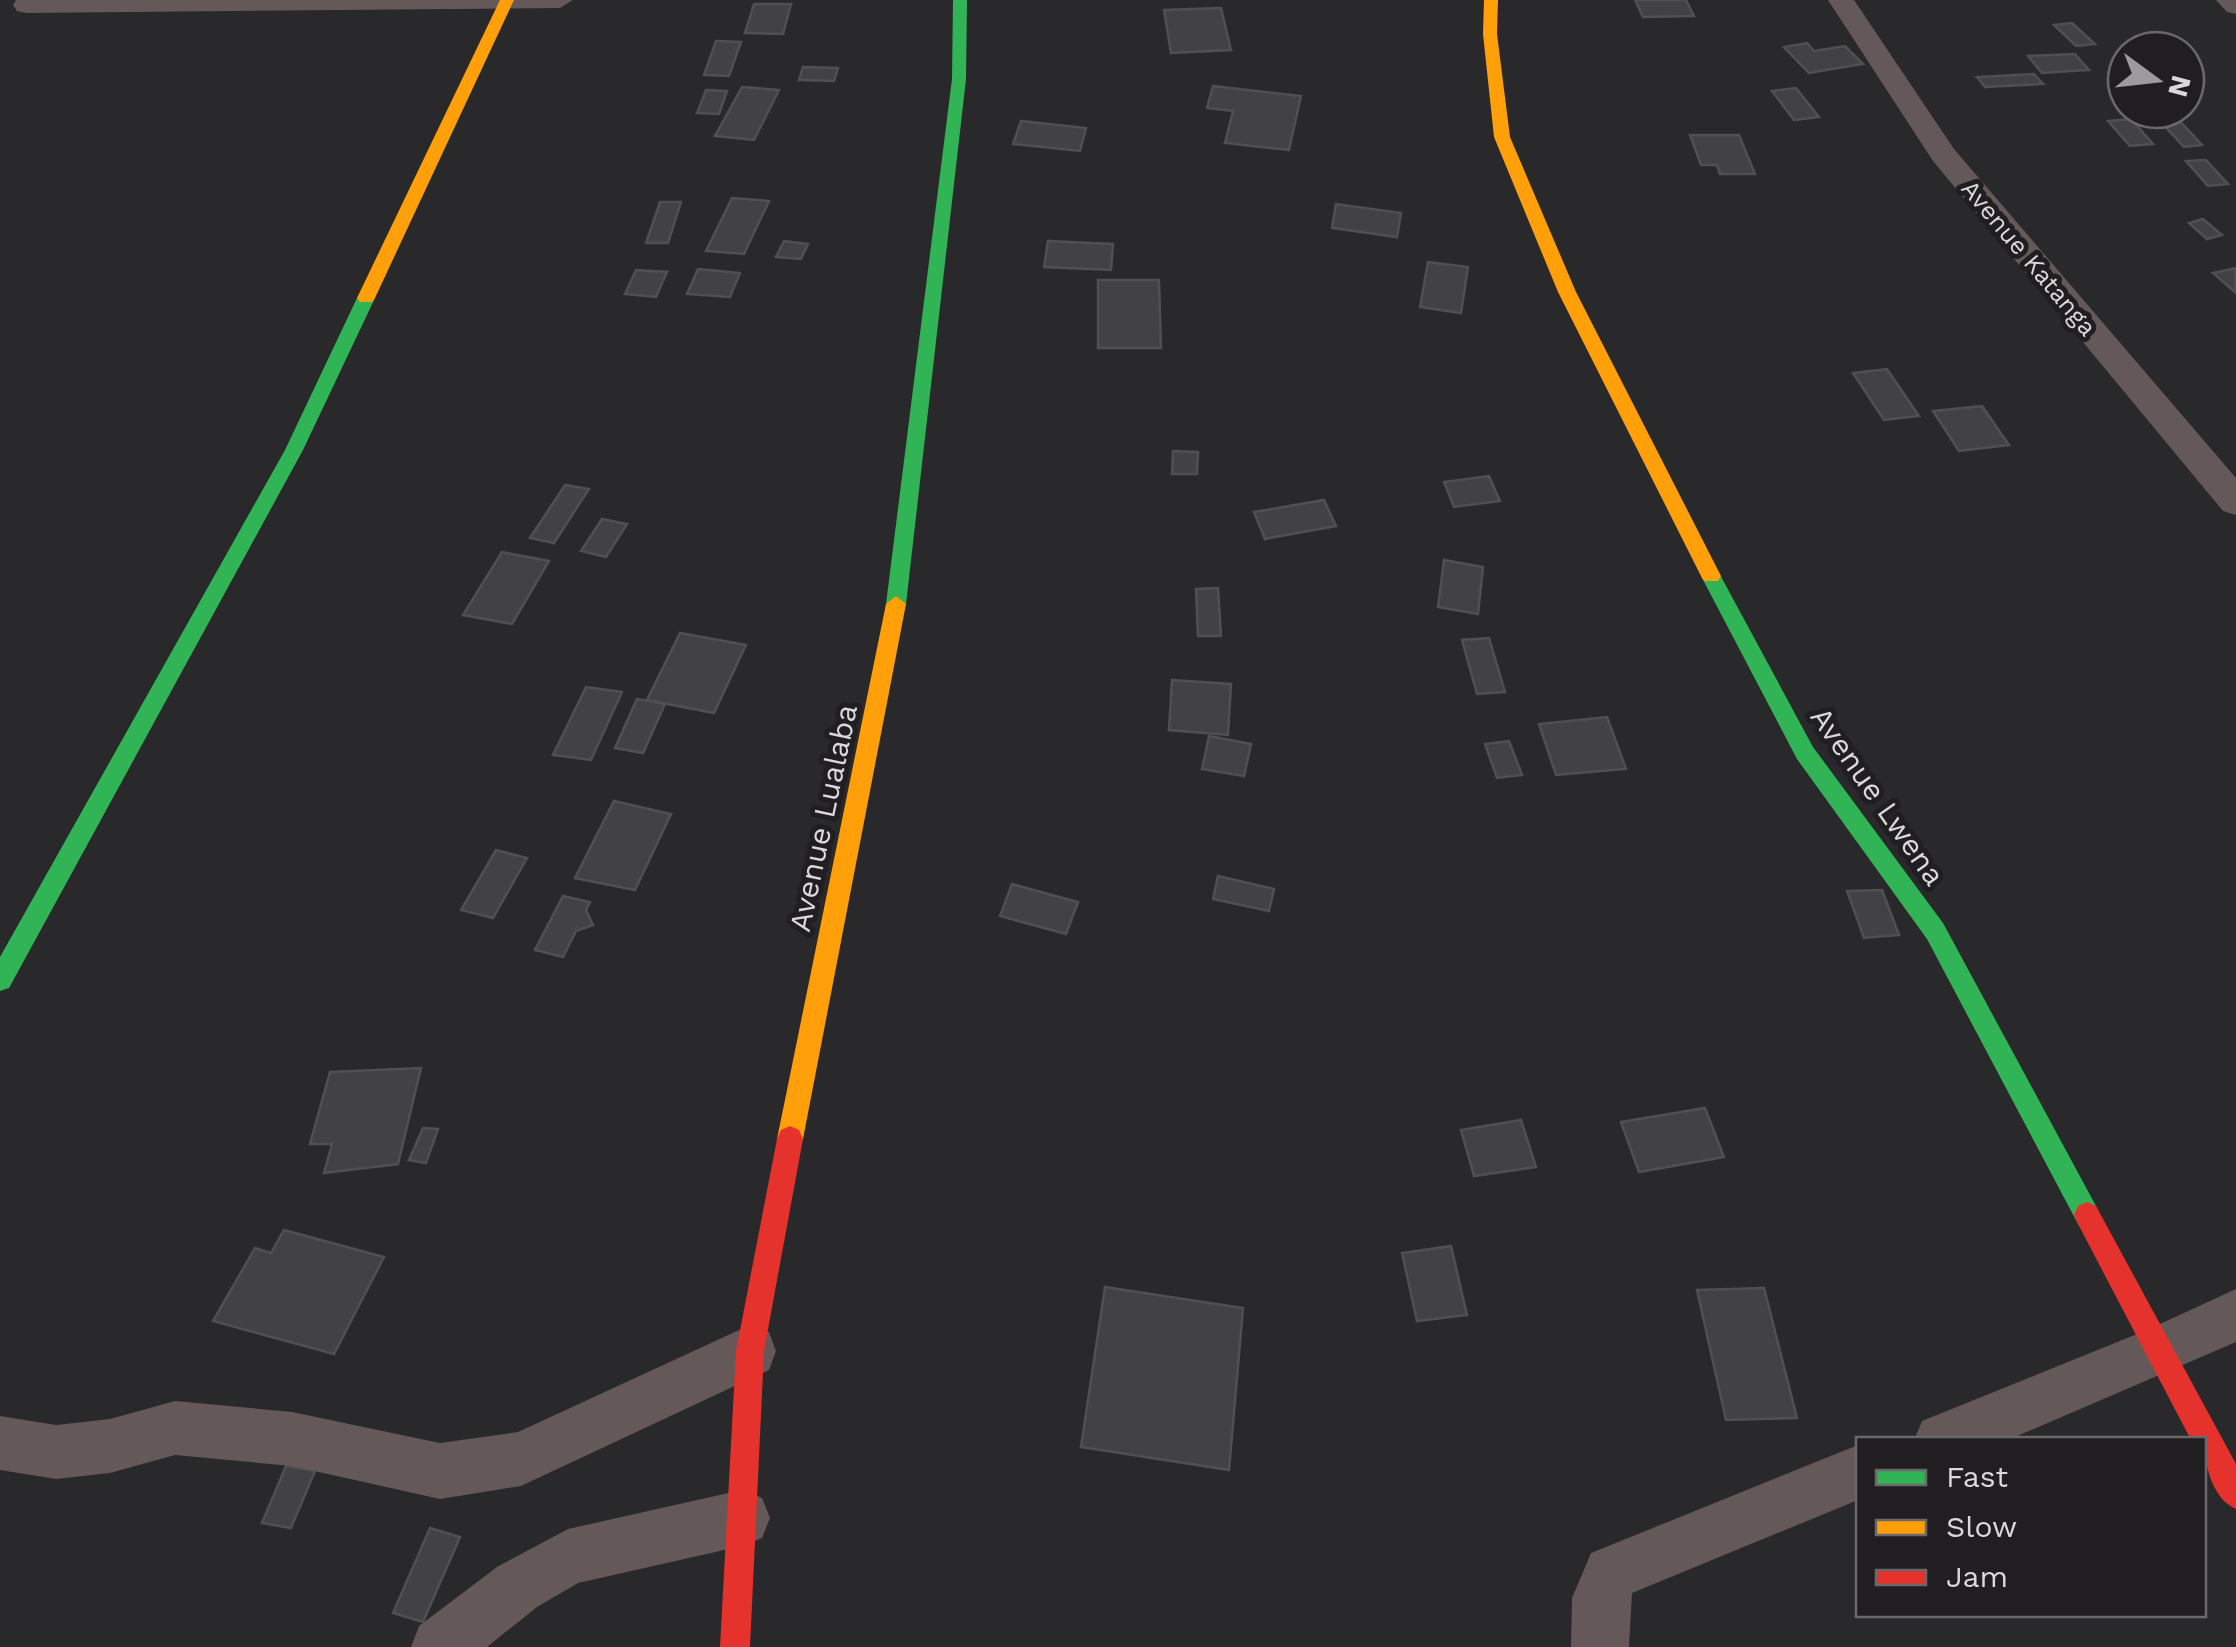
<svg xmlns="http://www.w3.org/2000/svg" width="2236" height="1647" font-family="'Work Sans',sans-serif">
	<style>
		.building { fill: #424143; stroke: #504f51; stroke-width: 2.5 }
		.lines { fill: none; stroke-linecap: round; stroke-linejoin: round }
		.street { fill: #645958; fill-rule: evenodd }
		.fast { fill: #30b455; fill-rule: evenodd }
		.slow { fill: #ff9f0a; fill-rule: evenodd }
		.jam { fill: #e5322d; fill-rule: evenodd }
		.labels { text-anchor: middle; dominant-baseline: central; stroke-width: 10; stroke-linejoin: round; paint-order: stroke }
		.far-street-label { font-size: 25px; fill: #dad8db; stroke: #211e21 }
		.street-label { font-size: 30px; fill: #dad8db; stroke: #211e21 }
	</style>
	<rect width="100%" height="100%" fill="#29282a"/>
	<g class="building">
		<polygon points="1635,0 1686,0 1694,16 1643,17"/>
		<polygon points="754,4 791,4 783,34 745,33"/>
		<polygon points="1221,8 1231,50 1171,53 1164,10"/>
		<polygon points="2072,23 2095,44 2076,46 2054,25"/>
		<polygon points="716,41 741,42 729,76 704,75"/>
		<polygon points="1807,43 1814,51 1845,46 1863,64 1809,73 1784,47"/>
		<polygon points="2075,54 2089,70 2042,73 2028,56"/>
		<polygon points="803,67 838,68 834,81 799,80"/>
		<polygon points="2034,74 2043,84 1985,87 1977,77"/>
		<polygon points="1213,86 1301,96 1289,150 1225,143 1233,111 1207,108"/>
		<polygon points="742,87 779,90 754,140 715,136"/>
		<polygon points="1796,88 1819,117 1794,120 1772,91"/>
		<polygon points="706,90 727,91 719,114 697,113"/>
		<polygon points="2177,118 2202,145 2184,147 2159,120"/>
		<polygon points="2131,119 2153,144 2130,146 2108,121"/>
		<polygon points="1021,121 1086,128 1080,151 1013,144"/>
		<polygon points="1690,135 1739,135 1755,174 1720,174 1717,165 1701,165"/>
		<polygon points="2206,160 2228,184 2208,186 2186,161"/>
		<polygon points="732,198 769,201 744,254 706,251"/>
		<polygon points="660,202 681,202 668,243 646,243"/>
		<polygon points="1336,204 1401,213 1397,237 1332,228"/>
		<polygon points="2203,219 2222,235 2207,239 2189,223"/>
		<polygon points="784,241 808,244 801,259 776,257"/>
		<polygon points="1048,241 1113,244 1111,270 1044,267"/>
		<polygon points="1428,262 1468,267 1461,313 1420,307"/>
		<polygon points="2236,268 2236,293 2213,273"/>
		<polygon points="698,269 740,273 730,297 687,294"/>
		<polygon points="636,270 667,272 656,297 625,294"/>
		<polygon points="1098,280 1159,280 1161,348 1098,348"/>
		<polygon points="1887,369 1919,416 1884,420 1853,373"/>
		<polygon points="1982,406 2009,445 1959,451 1933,411"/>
		<polygon points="1173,451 1198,452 1197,474 1172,474"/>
		<polygon points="1489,476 1500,501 1454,507 1444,482"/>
		<polygon points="565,485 589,489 554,543 530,538"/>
		<polygon points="1324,500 1336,526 1265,539 1254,512"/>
		<polygon points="602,519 627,524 606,557 581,551"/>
		<polygon points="502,552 549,561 512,624 463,615"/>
		<polygon points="1444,560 1483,567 1478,614 1438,607"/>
		<polygon points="1218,588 1221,636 1198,636 1196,589"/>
		<polygon points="680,633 746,645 714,713 647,700"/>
		<polygon points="1489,638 1505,692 1477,694 1462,640"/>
		<polygon points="1172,680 1231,684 1228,735 1169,730"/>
		<polygon points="586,687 622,692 591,760 553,755"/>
		<polygon points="637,699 665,704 643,753 615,748"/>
		<polygon points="1607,717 1626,769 1556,775 1539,724"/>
		<polygon points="1209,736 1251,744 1244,776 1202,769"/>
		<polygon points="1509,741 1522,775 1497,778 1485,744"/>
		<polygon points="614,801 671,814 635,890 575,878"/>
		<polygon points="496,850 527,858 493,918 461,910"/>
		<polygon points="1218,876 1274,889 1269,911 1213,899"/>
		<polygon points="1012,884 1078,902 1066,934 1000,916"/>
		<polygon points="1882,890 1899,935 1864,938 1847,891"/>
		<polygon points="563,896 590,902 586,910 593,925 576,931 563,957 535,950"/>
		<polygon points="421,1068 398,1164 324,1173 332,1144 310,1144 330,1072"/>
		<polygon points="1705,1108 1724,1157 1639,1172 1621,1122"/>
		<polygon points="1521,1120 1536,1167 1474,1176 1461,1130"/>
		<polygon points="423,1128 438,1129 426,1163 409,1160"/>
		<polygon points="284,1230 384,1257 334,1354 213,1321 255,1248 271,1253"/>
		<polygon points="1451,1246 1467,1315 1417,1321 1402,1253"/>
		<polygon points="1105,1287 1243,1308 1229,1470 1081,1447"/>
		<polygon points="1764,1288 1797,1418 1726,1420 1697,1290"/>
		<polygon points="286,1466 315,1471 291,1528 262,1523"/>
		<polygon points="430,1528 460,1537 423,1622 393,1613"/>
	</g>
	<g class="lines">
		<g class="street">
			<polygon points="16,0 573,0 560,8 26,13 17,11 13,5"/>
			<polygon points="1828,0 1854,0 1954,149 2236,478 2236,515 2223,511 1933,161"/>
			<polygon points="2216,0 2236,0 2236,14 2227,12"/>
			<polygon points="2236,1289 2236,1342 2008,1440 1914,1440 1922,1421 2147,1330"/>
			<polygon points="750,1325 769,1332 776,1351 769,1370 521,1486 440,1499 292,1466 175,1455 110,1473 56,1479 0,1470 0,1416 56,1425 110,1419 175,1401 292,1412 440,1443 518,1432"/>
			<polygon points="1858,1445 1858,1500 1632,1593 1629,1647 1571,1647 1572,1598 1591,1553"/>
			<polygon points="742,1490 762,1498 770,1518 762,1538 742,1546 578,1583 537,1607 487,1647 411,1647 419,1626 497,1567 568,1529"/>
		</g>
		<g class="fast">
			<polygon points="953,0 967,0 966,79 906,604 896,612 886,604 952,79"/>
			<polygon points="366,292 375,298 303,450 9,988 0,991 0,957 285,450 357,298"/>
			<polygon points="1711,568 1718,571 1813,747 1943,923 2096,1206 2100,1215 2096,1224 2087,1228 2078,1224 1927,939 1797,759 1701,576"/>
		</g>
		<g class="slow">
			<polygon points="500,0 514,0 375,298 372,302 360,302 357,298"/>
			<polygon points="1484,0 1498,0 1497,34 1510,137 1576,292 1721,576 1718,581 1704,581 1701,576 1558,292 1494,137 1483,34"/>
			<polygon points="896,596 906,604 803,1139 799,1148 790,1152 781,1148 777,1139 886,604"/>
		</g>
		<g class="jam">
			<polygon points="790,1126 799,1130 803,1139 764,1351 750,1647 720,1647 736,1351 777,1139 781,1130"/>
			<path d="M2087,1202L2096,1206L2236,1464V1509C2212,1499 2204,1463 2204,1440H2191L2078,1224L2074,1215L2078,1206Z"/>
		</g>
	</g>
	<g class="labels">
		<g class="far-street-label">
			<text transform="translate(2029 258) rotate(50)">Avenue Katanga</text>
		</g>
		<g class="street-label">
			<text transform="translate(1878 796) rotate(55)">Avenue Lwena</text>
			<text transform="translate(823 818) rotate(-78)">Avenue Lualaba</text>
		</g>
	</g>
	<rect x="1856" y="1437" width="350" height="180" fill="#211e21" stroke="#6b686b" stroke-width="2.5"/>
	<rect x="1876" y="1470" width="50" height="15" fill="#30b455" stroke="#6b686b" stroke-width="2.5"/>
	<text x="1946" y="1487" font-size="30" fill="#dad8db">Fast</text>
	<rect x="1876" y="1520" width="50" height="15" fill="#ff9f0a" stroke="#6b686b" stroke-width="2.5"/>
	<text x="1946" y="1537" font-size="30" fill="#dad8db">Slow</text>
	<rect x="1876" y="1570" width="50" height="15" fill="#e5322d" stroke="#6b686b" stroke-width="2.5"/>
	<text x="1946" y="1587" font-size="30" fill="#dad8db">Jam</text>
	<g transform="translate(2156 80) rotate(105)"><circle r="48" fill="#211e21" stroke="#6b686b" stroke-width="2.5"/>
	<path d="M0-8L18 38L0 25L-18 38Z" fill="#9c9a9d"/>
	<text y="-15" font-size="28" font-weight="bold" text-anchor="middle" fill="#dad8db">N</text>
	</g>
</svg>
